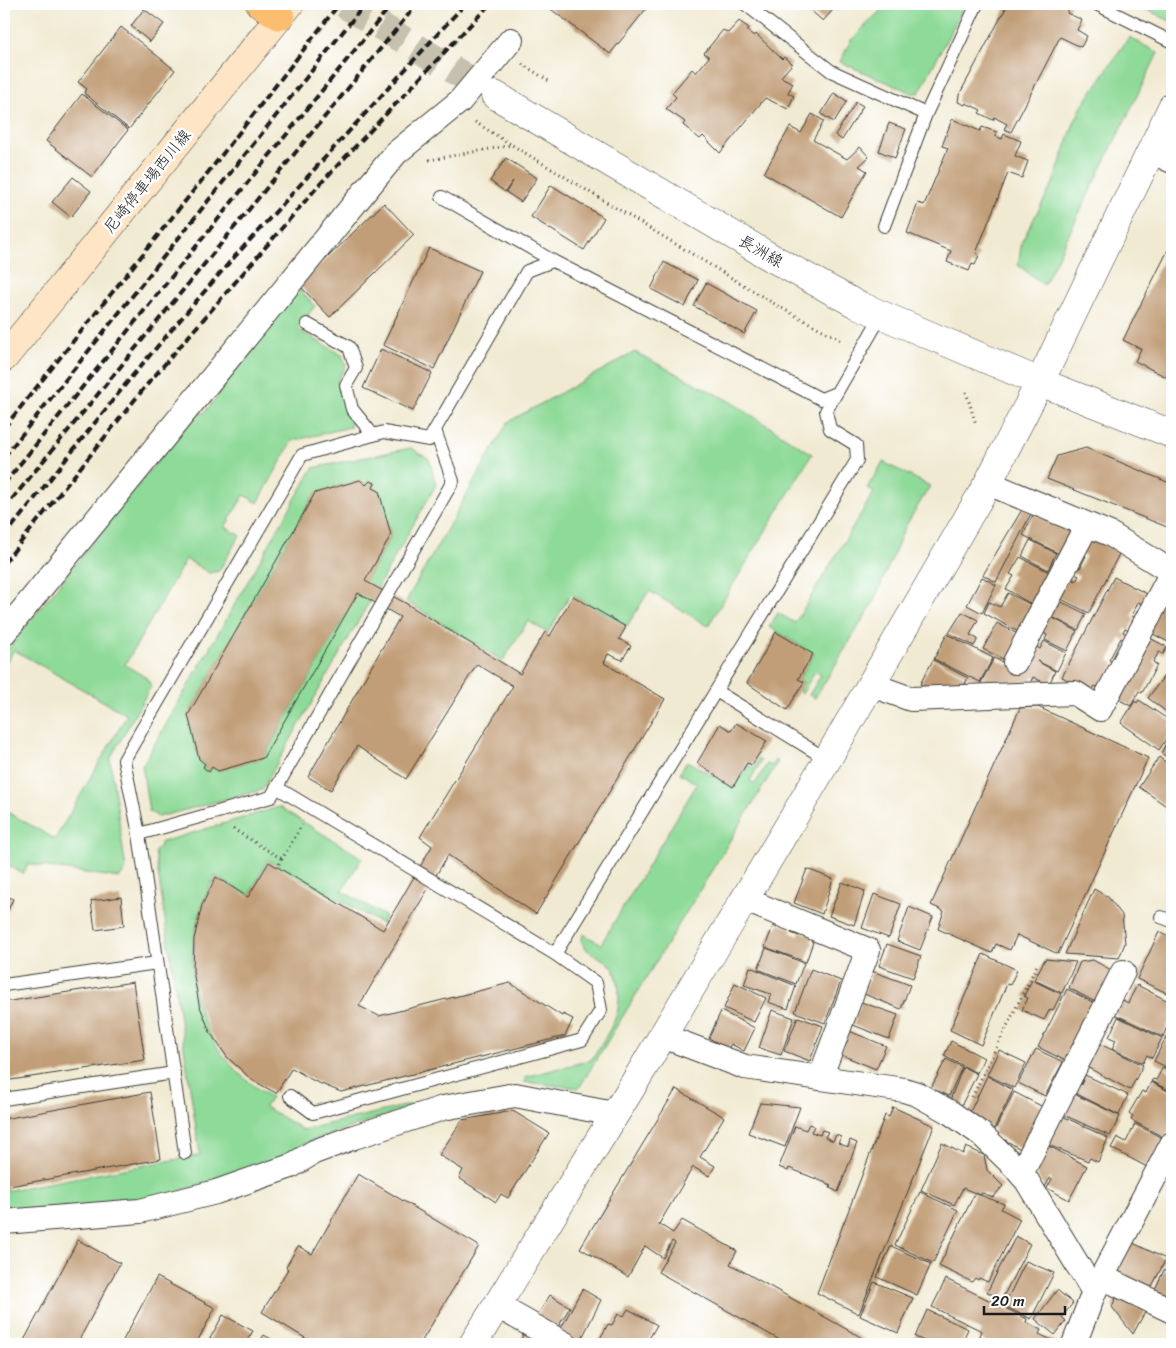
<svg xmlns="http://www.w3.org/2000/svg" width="1176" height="1348" font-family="Sriracha,'Klee One',sans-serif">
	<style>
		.green { fill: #8eda98; stroke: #557b5a; fill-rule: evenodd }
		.building { fill: #c19e78 }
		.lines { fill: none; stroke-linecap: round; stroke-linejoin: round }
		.tertiary-tunnel { stroke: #c6c1ae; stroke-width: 28; stroke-dasharray: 28 14; stroke-linecap: butt }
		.service-casing { stroke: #3c3b37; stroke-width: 14 }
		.minor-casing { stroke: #3c3b37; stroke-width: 26 }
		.tertiary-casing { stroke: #3c3b37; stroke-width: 29 }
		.secondary-casing { stroke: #3c3b37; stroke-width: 29 }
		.primary-casing { stroke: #3c3b37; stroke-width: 29 }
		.path { stroke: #3c3b37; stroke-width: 3; stroke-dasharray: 1 4; stroke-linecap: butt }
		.service { stroke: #fff; stroke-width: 12 }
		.minor { stroke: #fff; stroke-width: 24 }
		.tertiary { stroke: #fff; stroke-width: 28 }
		.secondary { stroke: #fee5c5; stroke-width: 28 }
		.primary { stroke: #fcbd6f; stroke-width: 28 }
		.rail { stroke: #1c1c1c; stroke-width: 4; stroke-dasharray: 8 4; stroke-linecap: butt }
		.labels { text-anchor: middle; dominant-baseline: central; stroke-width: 5; stroke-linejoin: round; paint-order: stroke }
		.street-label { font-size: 16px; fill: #1c1c1c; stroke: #fff }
	</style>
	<rect width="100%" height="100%" fill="#fff"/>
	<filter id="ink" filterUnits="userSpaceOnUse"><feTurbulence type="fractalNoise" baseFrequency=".02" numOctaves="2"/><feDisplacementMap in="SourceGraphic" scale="10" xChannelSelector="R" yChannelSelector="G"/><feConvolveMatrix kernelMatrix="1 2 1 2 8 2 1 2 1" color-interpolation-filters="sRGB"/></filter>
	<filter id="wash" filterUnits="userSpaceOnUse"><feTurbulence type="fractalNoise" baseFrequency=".0096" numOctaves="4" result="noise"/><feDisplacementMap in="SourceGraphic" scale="20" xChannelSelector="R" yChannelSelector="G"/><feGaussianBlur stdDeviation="1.12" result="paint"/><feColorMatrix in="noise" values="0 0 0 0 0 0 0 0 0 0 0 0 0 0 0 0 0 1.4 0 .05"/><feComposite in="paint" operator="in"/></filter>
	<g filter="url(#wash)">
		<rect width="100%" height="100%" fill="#f1ead2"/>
		<g class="green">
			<polygon points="887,4 965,4 919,93 912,93 840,62 851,40"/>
			<polygon points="1143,4 1172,4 1172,22 1141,7"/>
			<polygon points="1129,37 1158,53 1044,285 1018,265 1022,241 1053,183 1074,123 1082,106"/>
			<polygon points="295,285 315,306 297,329 342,355 346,366 337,381 352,418 350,427 292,441 258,503 244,495 225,527 240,535 219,571 209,573 186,559 125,665 147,678 151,686 110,759 126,870 119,878 28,864 23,874 4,863 4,810 55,839 127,715 14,650 4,666 4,654 198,410 203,414 220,393 213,387"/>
			<polygon points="635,352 731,402 812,454 708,626 649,591 627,626 571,594 548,633 528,621 503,661 406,601 508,422"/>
			<path d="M411,448L429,459L436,485L262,790L158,817L149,811L142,766L313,468ZM360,480L366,485L370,481L375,483L373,488L379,491L391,536L263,758L218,771L212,767L209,771L203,768L205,764L199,759L188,715L315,493Z"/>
			<polygon points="883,462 930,486 905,527 873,603 815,698 809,695 821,675 815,671 802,694 799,692 804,682 799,679 814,654 769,627 778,613 795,623 874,492 867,488"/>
			<path d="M758,759L761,761L750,781L755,784L767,764L772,766L775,760L778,762L579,1088L524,1082L525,1077L591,1060C600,1045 614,1027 618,1009C620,998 619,978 613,968C604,955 576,953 583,934L601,944L697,784L680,773L687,761L734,788L747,765L753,768Z"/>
			<path d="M279,807L362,858L342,891L385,916L382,924L268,860L249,896L215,876C172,956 190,1050 271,1097L265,1107L303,1130L438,1098L307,1142L278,1162L139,1203L4,1211V1191L200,1155L155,852L162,842Z"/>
		</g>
		<g id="blocks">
			<g class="building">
				<polygon points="544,4 650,4 610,54"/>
				<polygon points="803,4 838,4 823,21"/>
				<polygon points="1008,4 1069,4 1071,5 1067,13 1082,20 1077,30 1087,36 1081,47 1060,37 1011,132 1004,129 1007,124 994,117 993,120 979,113 981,110 966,103 965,105 958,102 959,95"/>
				<polygon points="144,9 164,24 150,42 131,26"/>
				<polygon points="739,21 749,28 747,31 754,36 756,34 782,59 784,57 792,64 781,77 793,83 788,93 794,96 788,109 765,98 720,153 703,136 700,139 683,125 685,122 666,109 676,97 672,93 692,69 696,73 709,57 704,53 723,30 728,33"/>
				<polygon points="121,27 175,70 129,129 84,93 87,89 78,82"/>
				<polygon points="834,93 847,101 834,122 821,114"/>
				<polygon points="82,94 128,130 92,177 46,141"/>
				<polygon points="856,102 863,106 842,140 835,135"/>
				<polygon points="812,114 824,121 813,140 847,159 860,147 869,157 859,166 867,171 841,217 764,173 790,127 801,133"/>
				<polygon points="952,119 980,131 982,127 997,132 995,136 1002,139 1004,134 1021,141 1015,156 1028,161 1022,178 1008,173 976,253 979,255 975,265 972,264 969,271 947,262 951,251 907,233 918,203 924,205 948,148 942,146"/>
				<polygon points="889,123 906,129 895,158 879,151"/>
				<polygon points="506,158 537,178 521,202 506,192 513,181 505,192 490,181"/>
				<polygon points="73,177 91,191 71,217 52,202"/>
				<polygon points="551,185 604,218 584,250 531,217"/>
				<polygon points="384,203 414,235 330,317 299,285"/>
				<polygon points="1172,242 1172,380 1135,361 1141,349 1123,340"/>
				<polygon points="429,248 480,271 434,369 383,345"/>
				<polygon points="664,262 698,280 685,307 651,289"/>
				<polygon points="706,283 757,311 744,334 694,306"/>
				<polygon points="381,349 432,373 413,411 363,388"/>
				<polygon points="1086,448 1172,484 1172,529 1047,479 1057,456"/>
				<polygon points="360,480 366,485 370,481 375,483 373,488 379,491 391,535 365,581 407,604 520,674 545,632 550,636 573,596 626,627 619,639 631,646 622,660 608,654 604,663 665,699 536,914 448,855 359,1006 379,1016 510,983 562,1016 563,1014 573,1019 565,1036 341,1092 314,1081 292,1068 276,1093 252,1080 227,1057 210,1032 199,1004 193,971 194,939 202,905 216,877 248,897 269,862 383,930 432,846 420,837 513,686 477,664 406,779 357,746 331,790 308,777 400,617 358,593 263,758 218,771 212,767 209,772 203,767 205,764 199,759 188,715 315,493"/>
				<polygon points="1023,508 1032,512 996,582 983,575"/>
				<polygon points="1035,511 1077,531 1063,556 1023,535"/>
				<polygon points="1089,535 1119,554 1089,613 1057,597 1068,577 1076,581 1079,576 1070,572 1074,565 1080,568 1086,556 1080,553"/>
				<polygon points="1030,540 1056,553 1048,570 1022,556"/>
				<polygon points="1020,557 1053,574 1036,607 1006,589 1014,576 1010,574"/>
				<polygon points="982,577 996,585 982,613 967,605"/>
				<polygon points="1114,577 1147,594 1142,604 1138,602 1132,616 1135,618 1129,630 1125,628 1123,632 1129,636 1126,641 1121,638 1109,660 1114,664 1101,689 1095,686 1091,692 1062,677"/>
				<polygon points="1008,593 1038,608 1024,635 984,613 989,602 1000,607"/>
				<polygon points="1056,599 1086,614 1078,630 1048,615"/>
				<polygon points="1160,605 1172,611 1172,644 1147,631"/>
				<polygon points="962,612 978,620 970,635 978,639 974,646 949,633"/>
				<polygon points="1049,616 1077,631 1067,651 1045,640 1047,635 1041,632"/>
				<polygon points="997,623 1023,637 1009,662 983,649"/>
				<polygon points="776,632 813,654 798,679 804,682 787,710 747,683"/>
				<polygon points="947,634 993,658 980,682 934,659"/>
				<polygon points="1144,635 1167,647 1163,654 1159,652 1153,662 1157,665 1142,693 1139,691 1131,706 1112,696"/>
				<polygon points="1044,641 1066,653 1057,671 1037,661 1055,671 1049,685 1033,677 1029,686 978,688 994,658 1019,670 1032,644 1040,649"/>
				<polygon points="933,660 968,678 963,688 928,688 920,684"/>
				<polygon points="1172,665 1172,716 1148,698"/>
				<polygon points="1139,700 1172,722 1169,727 1172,730 1159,750 1121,723 1135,701 1137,703"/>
				<polygon points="1038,707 1148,758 1058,954 1017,935 1010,950 996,944 992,953 938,929 944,911 931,905 1020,708"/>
				<polygon points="736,723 767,741 752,765 747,763 733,787 697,763 720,724 731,731"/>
				<polygon points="1172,733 1172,761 1161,753"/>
				<polygon points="1159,757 1172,767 1172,810 1139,787"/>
				<polygon points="807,869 833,879 822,914 794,903"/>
				<polygon points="842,882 865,891 854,925 829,916"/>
				<polygon points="1094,889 1108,897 1122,915 1125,943 1119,958 1065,954"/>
				<polygon points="874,894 901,904 889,938 862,928"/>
				<polygon points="4,895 13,899 4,919"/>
				<polygon points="121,897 124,926 95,930 91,901"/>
				<polygon points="909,907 933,917 920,950 897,941"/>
				<polygon points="779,924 793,929 791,933 799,936 800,931 813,936 811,941 813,942 806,962 765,947 773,926 777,928"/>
				<polygon points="1159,932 1172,939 1171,995 1137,979"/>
				<polygon points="887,944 921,956 913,978 879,966"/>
				<polygon points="766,948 804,963 796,984 758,969"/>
				<polygon points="983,954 1017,970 1010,985 1007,984 981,1045 950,1030"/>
				<polygon points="1045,959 1076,962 1062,993 1034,980"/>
				<polygon points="1093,960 1113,971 1101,1005 1069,988 1080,962"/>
				<polygon points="750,967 796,986 788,1009 768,1002 771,994 744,985"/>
				<polygon points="811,969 841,981 825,1023 795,1012"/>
				<polygon points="872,971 910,985 901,1009 864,994"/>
				<polygon points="1032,980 1061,994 1053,1010 1050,1009 1044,1020 1022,1010 1028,998 1024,996"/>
				<polygon points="133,982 145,1060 4,1081 4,1002"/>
				<polygon points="735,983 766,998 754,1022 724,1008"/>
				<polygon points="1137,985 1172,1003 1172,1014 1163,1037 1114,1014 1121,999 1128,1003"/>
				<polygon points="1067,989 1100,1006 1068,1062 1038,1047"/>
				<polygon points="861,1002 898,1015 889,1039 853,1025"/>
				<polygon points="772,1010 794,1018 781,1055 759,1048"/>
				<polygon points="721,1011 755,1028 744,1051 731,1044 728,1049 709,1038"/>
				<polygon points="798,1017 823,1026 810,1061 784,1051"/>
				<polygon points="1118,1017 1162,1038 1152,1058 1147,1055 1143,1063 1112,1049 1116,1040 1109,1037"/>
				<polygon points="1171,1027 1172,1028 1172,1070 1154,1061"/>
				<polygon points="849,1031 886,1046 876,1069 839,1054"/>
				<polygon points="951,1041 984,1058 977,1073 944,1056"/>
				<polygon points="1098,1043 1143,1065 1130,1090 1083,1065"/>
				<polygon points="1036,1049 1063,1062 1045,1096 1018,1083"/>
				<polygon points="999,1050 1026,1063 1014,1088 987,1075"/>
				<polygon points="946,1059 962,1067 949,1096 931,1088"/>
				<polygon points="963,1067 977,1074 961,1106 950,1100"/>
				<polygon points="1163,1067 1172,1072 1172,1092 1151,1081 1153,1079 1156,1080"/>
				<polygon points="1085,1075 1128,1095 1119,1115 1073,1092 1077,1083 1081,1085"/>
				<polygon points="987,1076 1013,1090 994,1129 969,1114"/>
				<polygon points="1151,1082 1172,1093 1172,1123 1165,1138 1131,1120 1133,1116 1129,1113 1142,1091 1146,1093"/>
				<polygon points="676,1089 724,1117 700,1157 715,1166 709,1176 693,1167 659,1224 673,1233 682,1220 737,1251 730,1264 873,1344 787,1344 658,1272 675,1243 672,1241 663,1258 645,1246 628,1277 580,1248"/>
				<polygon points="150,1092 161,1159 4,1187 4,1119"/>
				<polygon points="1014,1092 1043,1107 1024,1151 993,1133"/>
				<polygon points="1072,1093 1120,1116 1110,1136 1064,1115"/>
				<polygon points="760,1103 800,1107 785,1147 748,1133"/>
				<polygon points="893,1107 934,1126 859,1314 817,1293 885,1115 889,1117"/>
				<polygon points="513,1111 549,1133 508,1198 501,1194 496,1202 459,1178 463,1170 439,1155 462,1120"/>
				<polygon points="1060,1115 1108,1138 1098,1162 1090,1158 1088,1161 1046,1144"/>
				<polygon points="809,1124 814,1126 811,1132 820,1135 822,1130 828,1132 825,1137 833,1141 836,1135 841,1137 838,1143 848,1147 850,1140 857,1143 838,1192 830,1188 831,1185 789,1168 788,1171 779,1167 795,1126 806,1130"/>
				<polygon points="1135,1124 1164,1139 1149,1168 1111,1148 1117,1137 1126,1142"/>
				<polygon points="942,1143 963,1154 966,1147 984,1155 987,1170 1003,1186 993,1197 982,1193 980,1195 963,1188 954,1205 921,1190"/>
				<polygon points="1043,1143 1087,1166 1069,1200 1047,1188 1052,1179 1050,1178 1045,1187 1031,1167"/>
				<polygon points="358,1174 479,1246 420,1344 315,1344 262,1312 288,1269 286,1267 298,1246 312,1254"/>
				<polygon points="920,1192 958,1210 933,1263 895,1245"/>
				<polygon points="975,1193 1004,1204 1001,1209 1020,1219 988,1282 979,1278 978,1280 975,1278 972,1282 939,1266"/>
				<polygon points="1016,1236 1030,1244 1002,1299 987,1292"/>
				<polygon points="78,1240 120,1263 77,1344 22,1344"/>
				<polygon points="1131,1242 1166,1259 1148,1294 1114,1276"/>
				<polygon points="891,1246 931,1264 917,1295 877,1277"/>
				<polygon points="1026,1261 1054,1273 1031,1319 1004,1306"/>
				<polygon points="1168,1266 1172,1268 1172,1308 1151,1298 1164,1270 1166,1271"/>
				<polygon points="157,1277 215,1308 196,1344 121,1344"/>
				<polygon points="946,1279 1027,1319 1026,1322 1041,1330 1039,1334 1060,1344 991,1344 979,1338 982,1331 932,1307"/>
				<polygon points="874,1282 913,1298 898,1333 860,1316"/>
				<polygon points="582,1289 601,1300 579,1344 573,1344 560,1330"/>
				<polygon points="1057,1290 1073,1303 1062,1317 1066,1321 1055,1335 1035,1319"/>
				<polygon points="550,1295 570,1307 555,1332 535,1319"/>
				<polygon points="1116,1297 1145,1312 1133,1334 1112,1307"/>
				<polygon points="628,1309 657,1325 646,1344 597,1344 608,1324 612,1325 618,1314 624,1316"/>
				<polygon points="927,1310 968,1329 961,1344 931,1344 915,1337"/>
				<polygon points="223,1315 253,1331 245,1344 207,1344"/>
				<polygon points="527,1327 557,1344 519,1343"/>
				<polygon points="264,1335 280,1344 258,1344"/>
			</g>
		</g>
	</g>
	<g filter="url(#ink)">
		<use href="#blocks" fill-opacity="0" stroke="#3c3b37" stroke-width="1"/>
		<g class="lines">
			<polyline class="tertiary-tunnel" points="344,4 495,95"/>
			<g class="service-casing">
				<g id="service">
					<polyline points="745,4 831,71 926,114 977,4"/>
					<polyline points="1096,4 1172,42"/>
					<polyline points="442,197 553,261"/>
					<polyline points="884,226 926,114"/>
					<polyline points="307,324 349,347 356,368 346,385 352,409 373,435"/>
					<polyline points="716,691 828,760"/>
					<polyline points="276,787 555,954 596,983 601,1010 582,1040 313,1113 290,1096"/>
					<polyline points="139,834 271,797 453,481 435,430"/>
					<polyline points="1161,917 1172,921"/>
					<polyline points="555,954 857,460 856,445 830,429 826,411 881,316"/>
					<polyline points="4,985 157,963"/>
					<polyline points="4,1099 174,1073"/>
					<polyline points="185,1153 139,834 124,760 302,455 384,432 429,440 527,271 553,261 821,399 836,393"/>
				</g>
			</g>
			<g class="minor-casing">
				<g id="minor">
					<polyline points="1151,151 1172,161"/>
					<polyline points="988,483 1110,534 1172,572"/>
					<polyline points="4,633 396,153 460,101 511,40"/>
					<polyline points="1015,662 1087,525"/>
					<polyline points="872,685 911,699 1075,693 1100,709 1172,572"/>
					<polyline points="743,899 868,950 820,1078"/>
					<polyline points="663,1036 745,1067 904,1090 917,1094 951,1113 981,1134 1014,1166 1027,1181 1094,1292"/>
					<polyline points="1021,1174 1123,972"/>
					<polyline points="4,1222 140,1211 216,1192 291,1166 314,1152 354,1137 443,1108 515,1095 614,1114"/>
					<polyline points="1102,1277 1172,1311"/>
					<polyline points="496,1305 565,1344"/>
					<polyline points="1074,1344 1094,1292 1172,1144"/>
				</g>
			</g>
			<g class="tertiary-casing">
				<g id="tertiary">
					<polyline points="495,95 772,258 856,304 1040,382 1172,434"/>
					<polyline points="473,1344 627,1095 795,815 988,483 1040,382 1172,107"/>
				</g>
			</g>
			<g class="secondary-casing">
				<polyline id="secondary" points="4,358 290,4"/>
			</g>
			<g class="primary-casing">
				<polyline id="primary" points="260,4 280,16"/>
			</g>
			<g class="path">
				<polyline points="522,64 549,81"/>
				<polyline points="475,122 512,145"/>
				<polyline points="429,160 512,145 778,306 843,341"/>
				<polyline points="966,392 976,424"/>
				<polyline points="233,829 282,859"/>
				<polyline points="279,864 302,825"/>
				<polyline points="972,1097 1038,963"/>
			</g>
			<use href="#service" class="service"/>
			<use href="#minor" class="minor"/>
			<use href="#tertiary" class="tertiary"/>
			<use href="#secondary" class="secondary"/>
			<use href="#primary" class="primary"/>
			<g class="rail">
				<polyline points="4,428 214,165 339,4"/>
				<polyline points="4,457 365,4"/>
				<polyline points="4,484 392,4"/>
				<polyline points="4,509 417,4"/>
				<polyline points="4,537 133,375 228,264 465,4"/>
				<polyline points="4,563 145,387 319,185 490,4"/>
			</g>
		</g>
	</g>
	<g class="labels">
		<g class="street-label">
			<text transform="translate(147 181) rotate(-51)">尼崎停車場西川線</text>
			<text transform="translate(761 251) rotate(30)">長洲線</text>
		</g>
	</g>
	<rect width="1176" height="1348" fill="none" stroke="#fff" stroke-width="20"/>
	<path d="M984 1306v8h81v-8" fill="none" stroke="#1c1c1c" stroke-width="2.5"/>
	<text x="991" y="1306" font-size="15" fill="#1c1c1c" stroke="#ffffff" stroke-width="4" paint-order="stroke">20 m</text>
</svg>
